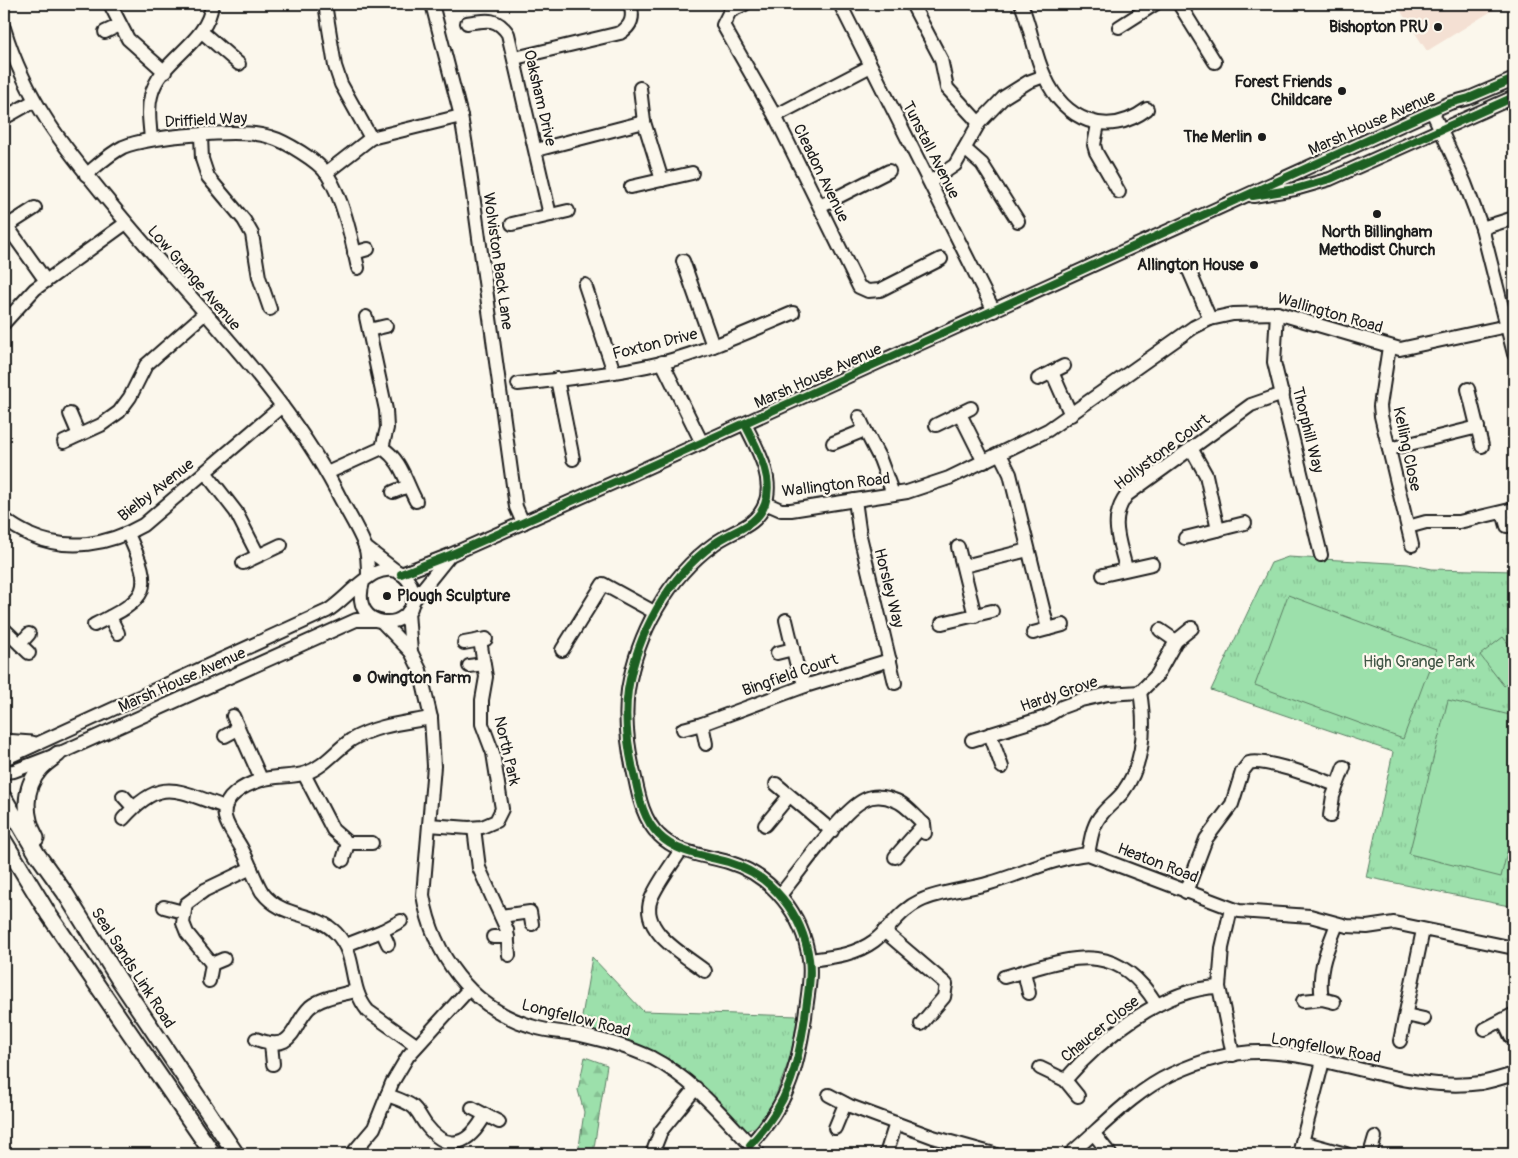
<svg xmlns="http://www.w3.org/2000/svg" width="1518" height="1158" font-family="Pangolin,sans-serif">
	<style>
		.built { fill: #f4e0d3 }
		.grass { fill: url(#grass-tufts); stroke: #5c7e64 }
		.forest { fill: url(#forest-firs); stroke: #5c7e64 }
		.pitch { fill: #9ce0ab; stroke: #5c7e64 }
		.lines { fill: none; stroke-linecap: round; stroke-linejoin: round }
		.minor-casing { stroke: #1c1c1c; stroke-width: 16 }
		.major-casing { stroke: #1c1c1c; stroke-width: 19 }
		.minor { stroke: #fbf7ec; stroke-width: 12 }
		.major { stroke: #fbf7ec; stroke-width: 15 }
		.cycleway-casing { stroke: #fbf7ec; stroke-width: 11 }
		.cycleway { stroke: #1b5e20; stroke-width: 8 }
		.poi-dot { fill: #1c1c1c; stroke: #fbf7ec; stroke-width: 2 }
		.labels { text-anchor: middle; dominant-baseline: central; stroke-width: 4.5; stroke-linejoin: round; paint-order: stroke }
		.poi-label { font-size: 16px; font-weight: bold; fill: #1c1c1c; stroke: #fbf7ec; text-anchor: end }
		.street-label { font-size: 16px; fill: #1c1c1c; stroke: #fbf7ec }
		.park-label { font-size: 16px; fill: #425747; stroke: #fbf7ec }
	</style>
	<defs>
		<pattern id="grass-tufts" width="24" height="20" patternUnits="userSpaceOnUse" patternTransform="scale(1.25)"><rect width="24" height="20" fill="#9ce0ab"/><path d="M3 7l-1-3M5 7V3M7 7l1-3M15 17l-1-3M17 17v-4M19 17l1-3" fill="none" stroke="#86c093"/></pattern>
		<pattern id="forest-firs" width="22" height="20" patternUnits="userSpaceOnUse" patternTransform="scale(1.25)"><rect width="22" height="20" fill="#9ce0ab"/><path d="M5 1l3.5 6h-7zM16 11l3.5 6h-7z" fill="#86c093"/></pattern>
	</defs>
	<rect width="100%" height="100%" fill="#fbf7ec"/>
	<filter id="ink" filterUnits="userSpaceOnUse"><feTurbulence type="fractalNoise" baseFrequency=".02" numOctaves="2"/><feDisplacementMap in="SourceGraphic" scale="10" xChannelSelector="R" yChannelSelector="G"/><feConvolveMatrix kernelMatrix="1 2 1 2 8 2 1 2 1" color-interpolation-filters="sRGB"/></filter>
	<g filter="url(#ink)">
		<polygon class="built" points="1396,4 1503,4 1427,51"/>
		<g class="grass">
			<polygon points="1288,557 1408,564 1432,569 1514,571 1514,907 1366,877 1393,752 1211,690 1271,563"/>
			<path d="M592,957L643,1011L798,1016L790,1058L774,1100L757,1126L746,1131C711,1091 672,1056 621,1038C609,1033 594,1032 580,1029Z"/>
		</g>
		<polygon class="forest" points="585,1057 607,1065 593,1154 578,1154 584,1112 578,1090"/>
		<g class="pitch">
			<polygon points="1288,595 1436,650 1403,739 1255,685"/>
			<polygon points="1503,637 1514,651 1514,678 1504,686 1480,655"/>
			<polygon points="1448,700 1514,716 1514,824 1501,877 1409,854"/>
		</g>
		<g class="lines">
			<g class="minor-casing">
				<g id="minor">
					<polyline points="110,4 128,39 165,72"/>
					<polyline points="325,4 335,66 341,84 371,138"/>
					<polyline points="432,4 461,116 468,158 516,507 523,523"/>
					<polyline points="745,4 730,11 723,25 775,116 859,287 868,291 880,290 941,259"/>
					<polyline points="840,4 994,311"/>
					<polyline points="912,4 941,59 947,88 979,123"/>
					<path d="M1021,4C1031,27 1034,54 1045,77C1064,120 1107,139 1147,109"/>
					<polyline points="1179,4 1215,62"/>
					<path d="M467,23C486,20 497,17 508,34L550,215"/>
					<polyline points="1119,27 1155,4"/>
					<path d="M4,28C26,101 64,147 111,204C187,298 281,385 337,492C346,510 358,528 365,546C368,555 368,567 368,576"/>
					<polyline points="105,32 120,25"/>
					<polyline points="202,32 239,64"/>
					<path d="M515,58L620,33C632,26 634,16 630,4"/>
					<polyline points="640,88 644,122 662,180"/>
					<polyline points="1432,111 1465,183 1482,228 1514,354"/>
					<polyline points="775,116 871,66"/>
					<polyline points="4,118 34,101"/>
					<polyline points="1098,124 1094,145 1096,152 1119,192"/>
					<polyline points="201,136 202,159 208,177 244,220 252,234 259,277 270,309"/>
					<path d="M151,139C150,125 147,110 151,96C159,59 208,44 212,4"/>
					<polyline points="965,149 982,164 1018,221"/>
					<polyline points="536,150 644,122"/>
					<polyline points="326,173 371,138 461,116"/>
					<path d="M86,175C98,165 109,154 123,147C148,136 244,128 270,137C285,141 318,161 327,174C344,201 351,237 358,268"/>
					<polyline points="930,182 955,165 979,123 1004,97 1028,82 1044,76"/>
					<polyline points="631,187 692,173"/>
					<polyline points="1253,196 1295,189 1330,179 1514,97"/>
					<polyline points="820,206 889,171"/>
					<polyline points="4,222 46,281"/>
					<polyline points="512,224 568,211"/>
					<polyline points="7,226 35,208"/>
					<polyline points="1482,228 1514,218"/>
					<polyline points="354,253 368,249"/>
					<polyline points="683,261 713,346"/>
					<polyline points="1188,268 1210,319"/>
					<polyline points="585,285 614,372"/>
					<polyline points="1277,313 1274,362 1321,555"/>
					<polyline points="4,323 35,289 126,223"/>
					<polyline points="369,330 386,326"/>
					<polyline points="1389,347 1380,406 1381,416 1412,545"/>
					<polyline points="662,362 702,443"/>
					<polyline points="1052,372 1071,415"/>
					<polyline points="557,379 573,459"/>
					<polyline points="1038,379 1064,366"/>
					<path d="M518,384C566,379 614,374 661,363C707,351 750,331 793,313"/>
					<polyline points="1468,389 1482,446"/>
					<polyline points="70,414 79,435"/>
					<polyline points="960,414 984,462"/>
					<path d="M745,424C756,447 775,477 765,504C756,528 732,530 714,544C668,577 637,634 628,690C624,719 628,750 635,778C639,798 644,821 659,835C678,854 704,855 728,862C772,875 803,915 809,959C812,978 807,998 805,1017C797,1071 788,1104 750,1145"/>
					<polyline points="936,425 971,408"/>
					<polyline points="865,430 880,459 893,494"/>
					<polyline points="64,442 101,425 119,412 130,397 146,365 204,314"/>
					<polyline points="833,443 865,430 859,417"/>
					<path d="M382,448C401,459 406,483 416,501"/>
					<polyline points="1389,449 1478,427"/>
					<polyline points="1192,450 1206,475 1218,530"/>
					<polyline points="1000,454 1010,474 1048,629"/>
					<polyline points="205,472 236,512 258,555"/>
					<polyline points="327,473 382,448 387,428 386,410 366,317"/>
					<polyline points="393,492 408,486"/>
					<polyline points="855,500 860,536 895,683"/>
					<polyline points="765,503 781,510 791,510 907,492 949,478 1048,430 1194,327 1210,319 1233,314 1277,313 1400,349 1507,326"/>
					<polyline points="1503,512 1507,526"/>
					<path d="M4,518C11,526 21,530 30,535C68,552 108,545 143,525L282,406"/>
					<polyline points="1408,527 1426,522 1459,522 1514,509"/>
					<polyline points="1185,538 1245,523"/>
					<polyline points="365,547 395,570"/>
					<polyline points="958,547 975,616"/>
					<polyline points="243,563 281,545"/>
					<polyline points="964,566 1028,550"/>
					<path d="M1126,569C1120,542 1108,519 1127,495L1251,405L1283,394"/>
					<polyline points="401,574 450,555 624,478 1432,111 1450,103 1469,98 1514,79"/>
					<polyline points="1103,575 1152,564"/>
					<polyline points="413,601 450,555"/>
					<polyline points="408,612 411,652"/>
					<polyline points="110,617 118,633"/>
					<polyline points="786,620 796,662 805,686"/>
					<path d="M383,623L411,652L420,670L431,718L434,766L423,895C433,955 471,1008 531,1026C545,1031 561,1032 576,1034C602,1040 627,1046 652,1058C695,1080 726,1120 759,1154"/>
					<polyline points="942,623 992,611"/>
					<path d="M94,625C148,598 155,592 128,534"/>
					<polyline points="4,629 29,653"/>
					<polyline points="1160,630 1176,641"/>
					<polyline points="1033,633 1063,625"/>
					<polyline points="464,643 486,639"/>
					<polyline points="20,644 29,634"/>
					<polyline points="562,650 603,584 654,612"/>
					<polyline points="777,653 793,649"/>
					<polyline points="469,666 484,664"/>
					<polyline points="233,716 261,779"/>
					<polyline points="702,724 706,744"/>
					<polyline points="683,729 702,724 805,686 890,660"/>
					<polyline points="990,734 1002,767"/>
					<polyline points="225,736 238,729"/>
					<polyline points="972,740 1046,717 1062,707 1081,700 1108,694 1140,692 1157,675 1176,641 1192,628"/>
					<path d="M4,759L327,611C348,599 378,554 403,575C409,580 413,587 413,595C416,633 348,633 363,582"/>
					<polyline points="4,772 14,771 58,754 356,620 374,620"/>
					<polyline points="304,774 333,830 348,843 372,843"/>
					<polyline points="776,784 832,831"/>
					<polyline points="123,796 133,807"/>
					<polyline points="1330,816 1333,796 1344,767"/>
					<path d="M123,819C162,775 177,791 225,807"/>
					<polyline points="429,825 469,828 482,827 496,821 502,809 493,753 482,724 482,700 486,677 480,640"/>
					<polyline points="765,825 789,796"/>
					<polyline points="474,828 479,868 507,930 509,955"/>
					<path d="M681,850C671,866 658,882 651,899C639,931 685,955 705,971"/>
					<path d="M1088,854C1091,840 1092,825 1102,814C1108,806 1117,800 1123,792C1144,763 1146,727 1140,692"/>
					<polyline points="895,857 924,824"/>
					<polyline points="343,860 348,843"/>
					<path d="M1186,892L1206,839L1232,804L1242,772L1249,763C1264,758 1319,778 1336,785"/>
					<path d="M780,895C799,873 841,811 864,800C873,795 885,796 894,800C905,803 916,817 924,824L925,833"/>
					<polyline points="164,907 183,912"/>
					<polyline points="1231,909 1222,948 1219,987 1233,1055"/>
					<polyline points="501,916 530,912 532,924"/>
					<polyline points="382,931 388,944"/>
					<polyline points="884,931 946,984 944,997 921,1024"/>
					<polyline points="493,937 508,937"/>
					<polyline points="346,945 382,931 401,921"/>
					<path d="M810,960C832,957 855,955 874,941C891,928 900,910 920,901C941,891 967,890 990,883C1022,874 1053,858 1088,854L1239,911L1310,916L1347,926L1367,927L1394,923L1514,948"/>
					<polyline points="212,964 187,933 183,923 186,904 205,890 251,868"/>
					<polyline points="1024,972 1029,993"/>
					<path d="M1004,977C1070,959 1114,936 1157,1005"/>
					<polyline points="209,981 212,964 224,959"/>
					<path d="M1322,999C1317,970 1327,950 1337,924"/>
					<polyline points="1303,1001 1322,999 1334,1002"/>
					<polyline points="1406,1015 1424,1019"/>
					<polyline points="1503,1020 1511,1037"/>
					<polyline points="1485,1029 1514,1014"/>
					<path d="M256,1039C296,1054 291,1025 310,1007C322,997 341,995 355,991"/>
					<polyline points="1400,1041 1423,930"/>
					<polyline points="271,1044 273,1064"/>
					<path d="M416,1045L368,1011C347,986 359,957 336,933C314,910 283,920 262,892C254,879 250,864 243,851C238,840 228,830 225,817C221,797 245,785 261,780C275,775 292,778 306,773C324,767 336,750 351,740C376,725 404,723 431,718"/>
					<polyline points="1040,1068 1065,1080 1078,1096"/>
					<path d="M1065,1080C1100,1039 1164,988 1219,987"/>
					<path d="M387,1095C395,1098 405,1101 412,1106C418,1110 421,1119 426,1125C449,1155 470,1143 485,1115"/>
					<polyline points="829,1095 850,1106 933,1137 994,1154"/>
					<polyline points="472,1108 499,1122"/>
					<polyline points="835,1128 845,1104"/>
					<polyline points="1094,1134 1110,1154"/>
					<polyline points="1302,1142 1346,1154"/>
					<polyline points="352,1154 374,1128 392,1083 408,1056 469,989"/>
					<polyline points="652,1154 661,1131 696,1088"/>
					<polyline points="886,1154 896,1123"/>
					<path d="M1070,1154C1102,1127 1133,1092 1172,1074C1200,1061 1232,1051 1264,1052C1337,1055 1407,1093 1481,1083C1492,1081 1504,1077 1514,1074"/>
					<polyline points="1299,1154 1323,1061"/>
					<polyline points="1370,1154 1375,1137"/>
				</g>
			</g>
			<g class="major-casing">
				<g id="major">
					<polyline points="4,742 32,744"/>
					<polyline points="4,798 37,854 65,893 118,978 236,1154"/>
					<path d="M36,838C24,817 23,788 40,769C45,763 52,759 58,754"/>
					<polyline points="4,841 49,915 213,1154"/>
				</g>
			</g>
			<use href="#minor" class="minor"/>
			<use href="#major" class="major"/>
			<g class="cycleway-casing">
				<g id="cycleway">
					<polyline points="1253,196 1295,189 1330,179 1514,97"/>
					<path d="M745,424C756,447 775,477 765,504C756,528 732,530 714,544C668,577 637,634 628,690C624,719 628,750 635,778C639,798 644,821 659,835C678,854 704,855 728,862C772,875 803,915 809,959C812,978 807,998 805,1017C797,1071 788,1104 750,1145"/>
					<polyline points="401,574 450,555 624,478 1432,111 1450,103 1469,98 1514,79"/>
				</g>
			</g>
			<use href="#cycleway" class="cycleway"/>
		</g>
	</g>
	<g class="poi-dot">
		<circle cx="1438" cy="27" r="5"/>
		<circle cx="1342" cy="91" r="5"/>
		<circle cx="1262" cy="137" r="5"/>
		<circle cx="1377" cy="214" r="5"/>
		<circle cx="1254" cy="265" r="5"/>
		<circle cx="387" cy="596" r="5"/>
		<circle cx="357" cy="678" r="5"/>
	</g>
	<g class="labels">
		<g class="poi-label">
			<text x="1428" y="27">Bishopton PRU</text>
			<text x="1332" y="82">Forest Friends<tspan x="1332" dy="18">Childcare</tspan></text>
			<text x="1252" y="137">The Merlin</text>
			<text x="1377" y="232" text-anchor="middle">North Billingham<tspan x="1377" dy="18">Methodist Church</tspan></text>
			<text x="1244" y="265">Allington House</text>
			<text x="397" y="596" text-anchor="start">Plough Sculpture</text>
			<text x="367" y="678" text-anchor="start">Owington Farm</text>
		</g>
		<g class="street-label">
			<text transform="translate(540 98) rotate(77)">Oaksham Drive</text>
			<text transform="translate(206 120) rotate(-3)">Driffield Way</text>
			<text transform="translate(1372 123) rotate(-24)">Marsh House Avenue</text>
			<text transform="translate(931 150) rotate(63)">Tunstall Avenue</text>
			<text transform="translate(821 173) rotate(64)">Cleadon Avenue</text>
			<text transform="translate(498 261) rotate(82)">Wolviston Back Lane</text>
			<text transform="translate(194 278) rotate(49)">Low Grange Avenue</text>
			<text transform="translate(1330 313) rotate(16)">Wallington Road</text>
			<text transform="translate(655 344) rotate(-14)">Foxton Drive</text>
			<text transform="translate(818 376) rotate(-24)">Marsh House Avenue</text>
			<text transform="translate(1308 430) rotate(76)">Thorphill Way</text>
			<text transform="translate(1407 449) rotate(78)">Kelling Close</text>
			<text transform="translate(1162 452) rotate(-37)">Hollystone Court</text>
			<text transform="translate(836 485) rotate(-7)">Wallington Road</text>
			<text transform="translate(156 490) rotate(-38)">Bielby Avenue</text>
			<text transform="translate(889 588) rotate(76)">Horsley Way</text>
			<text transform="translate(790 675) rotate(-19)">Bingfield Court</text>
			<text transform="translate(182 680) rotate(-24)">Marsh House Avenue</text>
			<text transform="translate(1059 694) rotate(-19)">Hardy Grove</text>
			<text transform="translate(507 751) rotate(77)">North Park</text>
			<text transform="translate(1158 863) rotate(21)">Heaton Road</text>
			<text transform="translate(133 968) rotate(57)">Seal Sands Link Road</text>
			<text transform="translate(576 1018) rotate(14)">Longfellow Road</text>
			<text transform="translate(1100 1029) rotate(-39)">Chaucer Close</text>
			<text transform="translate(1326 1048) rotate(10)">Longfellow Road</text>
		</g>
		<g class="park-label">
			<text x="1419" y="662">High Grange Park</text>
		</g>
	</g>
	<rect width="1518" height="1158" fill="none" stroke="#fbf7ec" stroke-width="20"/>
	<rect x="10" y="10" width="1498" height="1138" fill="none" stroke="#1c1c1c" stroke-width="2" filter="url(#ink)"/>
</svg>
